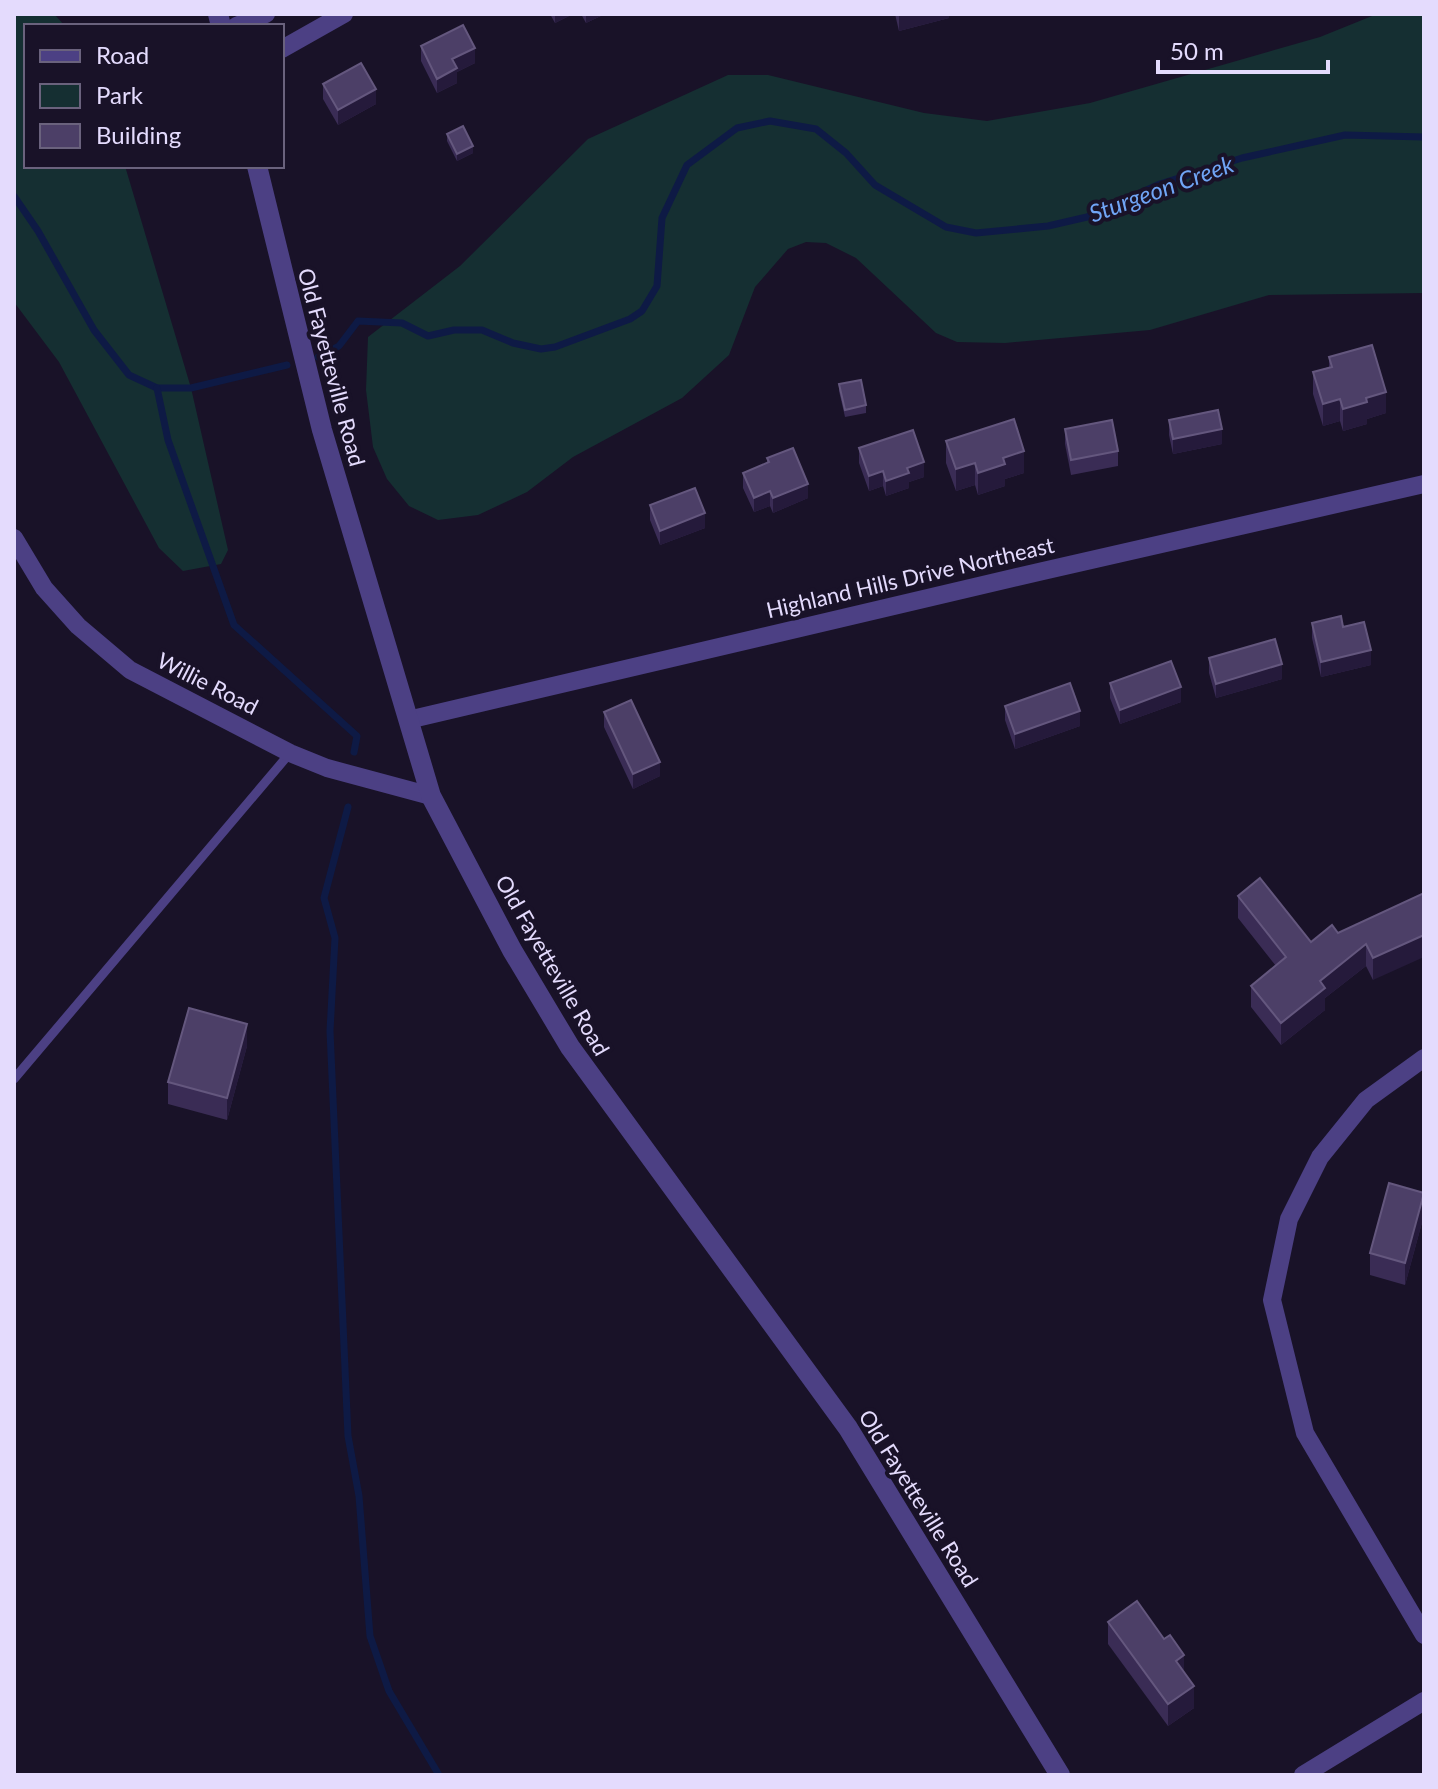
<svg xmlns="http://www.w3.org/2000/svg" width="1438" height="1789" font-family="Lato,sans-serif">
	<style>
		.green { fill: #152f32 }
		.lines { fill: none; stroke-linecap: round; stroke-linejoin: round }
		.stream { stroke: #0e1a45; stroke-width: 7 }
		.service { stroke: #4c4084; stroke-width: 9 }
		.minor { stroke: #4c4084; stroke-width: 18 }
		.tertiary { stroke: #4c4084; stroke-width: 20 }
		.wall { fill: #3a2c55 }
		.shaded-wall { fill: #251a3b }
		.building { fill: #4c3f67; stroke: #64577e; stroke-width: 2 }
		.labels { text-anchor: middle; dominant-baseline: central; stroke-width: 8; stroke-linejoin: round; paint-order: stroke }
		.street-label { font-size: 22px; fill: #e4dbfd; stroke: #191228 }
		.water-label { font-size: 24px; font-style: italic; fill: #70a5f6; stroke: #191228 }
	</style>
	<rect width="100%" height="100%" fill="#191228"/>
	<g class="green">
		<polygon points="14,14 54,14 65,26 26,26 26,166 125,166 191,388 228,550 221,564 183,571 159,548 59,362 14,302"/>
		<polygon points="1377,14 1424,14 1424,293 1269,295 1150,330 1005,343 957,342 936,333 856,258 826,243 806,242 788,249 755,287 729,355 682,398 573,457 527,492 478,515 438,520 409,506 387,479 373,447 366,390 368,337 460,266 588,139 728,75 768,75 924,113 987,121 1090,103 1320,37"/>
	</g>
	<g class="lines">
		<g class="stream">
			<polyline points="14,196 38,231 94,330 129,375 157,388 191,388 287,365"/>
			<polyline points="318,357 339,346 358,321 402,323 428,336 454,330 482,330 513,343 541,349 555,347 630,319 642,311 657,286 662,218 687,165 737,128 770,121 816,129 846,153 875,185 946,227 976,233 1048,226 1087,217 1160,184 1242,158 1345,135 1424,137"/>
			<polyline points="157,388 168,440 234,625 357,736 354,752"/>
			<polyline points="348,807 324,898 335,938 330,1031 348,1436 359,1496 370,1636 389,1691 439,1775"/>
		</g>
		<polyline class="service" points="14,1079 290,753"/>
		<g class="minor">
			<polyline points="236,26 266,14"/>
			<polyline points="282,49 344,14"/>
			<polyline points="14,538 44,588 78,626 130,670 290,753 327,768 431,796"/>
			<polyline points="408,720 1043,571 1424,484"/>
			<polyline points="1424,1058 1366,1100 1320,1157 1289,1219 1272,1300 1305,1433 1424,1635"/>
			<polyline points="1303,1775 1424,1701"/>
		</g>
		<g class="tertiary">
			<polyline points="218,14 221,26"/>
			<polyline points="257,166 322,430 431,796 512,950 570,1047 848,1428 1060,1775"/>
		</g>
	</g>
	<g class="wall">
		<polygon points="550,14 573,14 555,23"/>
		<polygon points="581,14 605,14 586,23"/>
		<polygon points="895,14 949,14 949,18 899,31"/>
		<polygon points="421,46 475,63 457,72 457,83 437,93 421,61"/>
		<polygon points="323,84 376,104 338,125 323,99"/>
		<polygon points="447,134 473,153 457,161 447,141"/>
		<polygon points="1329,357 1386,413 1367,419 1367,424 1343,431 1340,421 1323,426 1313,394 1313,372 1329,367"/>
		<polygon points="839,384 866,405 866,413 845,417 839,391"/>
		<polygon points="1169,420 1222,444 1173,454 1169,435"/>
		<polygon points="1065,429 1118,451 1118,466 1071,475 1065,444"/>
		<polygon points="946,441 1024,473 1005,479 1005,486 978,495 975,485 956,491 946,463"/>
		<polygon points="859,448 924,477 909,482 909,488 886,496 883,486 869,491 859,463"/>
		<polygon points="767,458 808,498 773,513 770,506 754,512 743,488 743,473 767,463"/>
		<polygon points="650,505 705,528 660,545 650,520"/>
		<polygon points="1312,623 1371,665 1321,677 1312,638"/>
		<polygon points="1209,658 1282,679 1216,698 1209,673"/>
		<polygon points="1110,683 1181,702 1120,724 1110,698"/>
		<polygon points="1005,706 1080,726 1015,749 1005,720"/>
		<polygon points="604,712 660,776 633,789 604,727"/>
		<polygon points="1424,893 1373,980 1366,966 1325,998 1325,1010 1281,1045 1251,1007 1251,986 1276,966 1238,918 1238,896 1311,942 1338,933"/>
		<polygon points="247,1046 227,1120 168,1104 168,1082"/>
		<polygon points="1424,1215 1405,1285 1370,1275 1370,1253"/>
		<polygon points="1108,1622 1184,1673 1194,1708 1168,1726 1108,1644"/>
	</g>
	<g class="shaded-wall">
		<polygon points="555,14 573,14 555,23"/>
		<polygon points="586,14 605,14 586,23"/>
		<polygon points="908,14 949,14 949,18 899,31 899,16"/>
		<polygon points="475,48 475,63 457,72 457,83 437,93 437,79 452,59"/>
		<polygon points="376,89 376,104 338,125 338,110"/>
		<polygon points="473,146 473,153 457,161 457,154"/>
		<polygon points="1386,392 1386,413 1367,419 1367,424 1343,431 1343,409 1366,398"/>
		<polygon points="1340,399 1340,421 1323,426 1323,404"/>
		<polygon points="1222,429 1222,444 1173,454 1173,439"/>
		<polygon points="1024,451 1024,473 1005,479 1005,486 978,495 978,473 1003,458"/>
		<polygon points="924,462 924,477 909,482 909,488 886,496 886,481 907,468"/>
		<polygon points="975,463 975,485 956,491 956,469"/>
		<polygon points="883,471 883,486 869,491 869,476"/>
		<polygon points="808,484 808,498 773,513 773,498"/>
		<polygon points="770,491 770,506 754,512 754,498"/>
		<polygon points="705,513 705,528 660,545 660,531"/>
		<polygon points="1371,650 1371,665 1321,677 1321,662"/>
		<polygon points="1282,664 1282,679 1216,698 1216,684"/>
		<polygon points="1181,687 1181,702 1120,724 1120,710"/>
		<polygon points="1080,711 1080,726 1015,749 1015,734"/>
		<polygon points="660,762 660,776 633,789 633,774"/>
		<polygon points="1424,935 1424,957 1373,980 1373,958"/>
		<polygon points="1366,944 1366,966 1325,998 1325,1010 1281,1045 1281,1023 1320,981"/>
		<polygon points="247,1024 247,1046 227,1120 227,1098"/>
		<polygon points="1424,1193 1424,1215 1405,1285 1405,1263"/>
		<polygon points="1184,1655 1184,1677 1176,1661"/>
		<polygon points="1194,1686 1194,1708 1168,1726 1168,1704"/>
	</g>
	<g class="building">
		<polygon points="463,25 475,48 452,59 457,68 437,79 421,46"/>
		<polygon points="361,63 376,89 338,110 323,84"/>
		<polygon points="463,126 473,146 457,154 447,134"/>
		<polygon points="1372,345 1386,392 1366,398 1367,402 1343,409 1340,399 1323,404 1313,372 1332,367 1329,357"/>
		<polygon points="861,380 866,405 845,410 839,384"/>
		<polygon points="1218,410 1222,429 1173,439 1169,420"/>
		<polygon points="1014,419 1024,451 1003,458 1005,464 978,473 975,463 956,469 946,441"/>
		<polygon points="1112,420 1118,451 1071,460 1065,429"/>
		<polygon points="913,430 924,462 907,468 909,473 886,481 883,471 869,476 859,448"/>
		<polygon points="793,448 808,484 773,498 770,491 754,498 743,473 769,462 767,458"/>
		<polygon points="695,488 705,513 660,531 650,505"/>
		<polygon points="1341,616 1343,627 1364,622 1371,650 1321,662 1312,623"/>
		<polygon points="1275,639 1282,664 1216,684 1209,658"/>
		<polygon points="1171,661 1181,687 1120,710 1110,683"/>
		<polygon points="1070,683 1080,711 1015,734 1005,706"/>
		<polygon points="631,700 660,762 633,774 604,712"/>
		<polygon points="1260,878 1311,942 1332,925 1338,933 1424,893 1424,935 1373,958 1366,944 1320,981 1325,988 1281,1023 1251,986 1286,957 1238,896"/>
		<polygon points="189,1008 247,1024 227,1098 168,1082"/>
		<polygon points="1389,1183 1424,1193 1405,1263 1370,1253"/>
		<polygon points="1137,1601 1164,1639 1170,1635 1184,1655 1176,1661 1194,1686 1168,1704 1108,1622"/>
	</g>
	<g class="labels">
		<g class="street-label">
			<text transform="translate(332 367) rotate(75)">Old Fayetteville Road</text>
			<text transform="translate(910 577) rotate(-13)">Highland Hills Drive Northeast</text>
			<text transform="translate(208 683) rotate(27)">Willie Road</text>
			<text transform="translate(553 965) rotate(60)">Old Fayetteville Road</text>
			<text transform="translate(919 1498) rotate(58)">Old Fayetteville Road</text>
		</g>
		<g class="water-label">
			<text transform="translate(1161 188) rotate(-20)">Sturgeon Creek</text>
		</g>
	</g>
	<rect width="1438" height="1789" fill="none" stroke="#e4dbfd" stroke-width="32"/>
	<rect x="24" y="24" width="260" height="144" fill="#191228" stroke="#6a627d" stroke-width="2"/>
	<rect x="40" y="50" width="40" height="12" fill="#4c4084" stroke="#6a627d" stroke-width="2"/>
	<text x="96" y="64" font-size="24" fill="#e4dbfd">Road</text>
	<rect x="40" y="84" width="40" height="24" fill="#152f32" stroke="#6a627d" stroke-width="2"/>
	<text x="96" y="104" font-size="24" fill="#e4dbfd">Park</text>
	<rect x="40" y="124" width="40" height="24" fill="#4c3f67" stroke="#6a627d" stroke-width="2"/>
	<text x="96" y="144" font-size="24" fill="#e4dbfd">Building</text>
	<path d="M1158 60v12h170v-12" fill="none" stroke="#e4dbfd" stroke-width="4"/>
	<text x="1170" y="60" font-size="24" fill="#e4dbfd" stroke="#191228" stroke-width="6" paint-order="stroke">50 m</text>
</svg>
